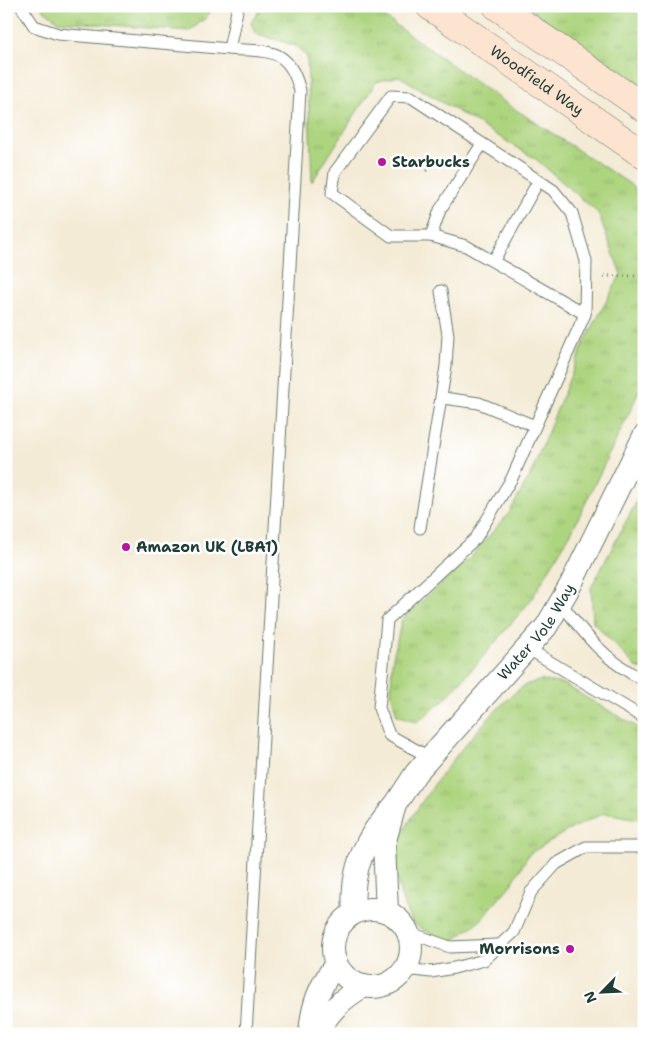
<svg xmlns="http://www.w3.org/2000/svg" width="650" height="1040" font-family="'Shantell Sans',sans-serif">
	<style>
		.grass { fill: url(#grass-tufts); stroke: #66885a }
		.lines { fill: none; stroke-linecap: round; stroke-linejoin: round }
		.lane-casing { stroke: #6a7a6d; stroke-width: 13 }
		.street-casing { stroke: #6a7a6d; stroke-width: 24 }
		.secondary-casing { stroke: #6a7a6d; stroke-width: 29 }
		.path { stroke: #6a7a6d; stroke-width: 3; stroke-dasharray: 1 4; stroke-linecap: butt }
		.lane { stroke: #fff; stroke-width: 11 }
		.street { stroke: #fff; stroke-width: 22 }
		.secondary { stroke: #fde4d1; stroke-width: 28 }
		.poi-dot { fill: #b5179e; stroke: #fff; stroke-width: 2 }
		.labels { text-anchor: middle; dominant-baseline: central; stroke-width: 5; stroke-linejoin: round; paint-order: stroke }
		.street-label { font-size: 15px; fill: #1f3d34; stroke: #fff }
		.poi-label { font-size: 15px; font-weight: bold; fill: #1f3d34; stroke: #fff; text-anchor: start }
	</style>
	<defs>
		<pattern id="grass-tufts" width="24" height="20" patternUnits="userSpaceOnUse" patternTransform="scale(1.25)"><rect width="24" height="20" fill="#add47f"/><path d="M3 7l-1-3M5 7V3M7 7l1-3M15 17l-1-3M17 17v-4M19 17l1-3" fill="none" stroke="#94b76e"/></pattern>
	</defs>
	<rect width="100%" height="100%" fill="#fff"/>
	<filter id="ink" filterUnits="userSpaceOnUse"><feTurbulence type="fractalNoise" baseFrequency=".02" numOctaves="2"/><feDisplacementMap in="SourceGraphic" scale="10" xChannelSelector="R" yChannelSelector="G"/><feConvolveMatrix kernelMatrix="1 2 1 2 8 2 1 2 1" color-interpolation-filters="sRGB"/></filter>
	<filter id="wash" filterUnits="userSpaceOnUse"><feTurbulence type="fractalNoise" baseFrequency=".0096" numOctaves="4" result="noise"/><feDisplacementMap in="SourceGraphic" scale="20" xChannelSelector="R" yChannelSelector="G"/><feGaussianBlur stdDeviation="1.12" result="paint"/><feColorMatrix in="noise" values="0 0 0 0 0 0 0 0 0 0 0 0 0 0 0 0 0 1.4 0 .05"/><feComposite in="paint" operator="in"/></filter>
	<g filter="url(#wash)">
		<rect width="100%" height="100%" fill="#f4ebd6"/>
		<g class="grass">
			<polygon points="39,6 214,6 206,18 189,31 58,21"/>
			<polygon points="263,6 369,6 504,102 630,184 644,199 644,379 630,411 572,531 531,600 475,666 443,701 417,722 397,715 391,694 392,662 402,619 471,557 509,513 530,476 584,343 621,274 598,213 536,159 399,76 376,82 312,182 307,57 296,46 255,33 251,22"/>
			<polygon points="527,6 644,6 644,88 628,84"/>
			<polygon points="644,487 644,670 636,667 593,622 591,588"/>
			<path d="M542,680L563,684L644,731V820L604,813L567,831L529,854L513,882L481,920L450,943C439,937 423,931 413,923C405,915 391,865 394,854C404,815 490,708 524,686C529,683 536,682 542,680Z"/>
		</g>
	</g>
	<g filter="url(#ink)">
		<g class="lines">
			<g class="lane-casing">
				<g id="lane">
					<polyline points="21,6 34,26 58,34 229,49 238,6"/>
					<path d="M229,49C268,52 289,46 300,91L246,1034"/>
					<polygon points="391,96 411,97 553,190 572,213 586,261 585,314 466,246 431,236 391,236 332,193 335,172"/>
					<polyline points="431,236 440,210 482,144"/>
					<polyline points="494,260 539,180"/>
					<polyline points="443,398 479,403 535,426"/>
					<polyline points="420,528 446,366 448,335 441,291"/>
					<path d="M560,602C586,636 605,661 644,680"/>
					<polyline points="527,648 644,718"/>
					<polyline points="429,757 389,735 379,708 387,620 476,538 512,478 585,314"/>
					<polyline points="408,932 450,947 497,945"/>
					<polyline points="405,969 431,972 454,968 484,960 514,932 531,892 556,864 586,847 644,847"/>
				</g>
			</g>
			<g class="street-casing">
				<g id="street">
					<path id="s1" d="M395,805L416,773L546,627L570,586L644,436"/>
					<circle cx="372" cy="948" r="39"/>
					<path d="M354,912C350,869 366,836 395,805L384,844L387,912"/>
					<path d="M310,1034C312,1005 319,987 336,964"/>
					<path d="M316,1034C329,1012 342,998 364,986"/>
				</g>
			</g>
			<g class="secondary-casing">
				<g id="secondary">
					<path id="s2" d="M430,6L644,155"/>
					<polyline points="497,6 644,108"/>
				</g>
			</g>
			<g class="path">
				<polyline points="411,158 428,171"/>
				<polyline points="604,276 644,276"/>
			</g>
			<use href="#lane" class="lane"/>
			<use href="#street" class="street"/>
			<use href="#secondary" class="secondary"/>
		</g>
	</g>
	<g class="poi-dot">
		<circle cx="382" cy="162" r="5"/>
		<circle cx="126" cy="547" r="5"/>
		<circle cx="570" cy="949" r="5"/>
	</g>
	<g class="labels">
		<g class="street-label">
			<text stroke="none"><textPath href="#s2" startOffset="130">Woodfield Way</textPath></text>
			<text stroke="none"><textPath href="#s1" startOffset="224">Water Vole Way</textPath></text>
		</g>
		<g class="poi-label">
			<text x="392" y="162">Starbucks</text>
			<text x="136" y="547">Amazon UK (LBA1)</text>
			<text x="560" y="949" text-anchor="end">Morrisons</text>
		</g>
	</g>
	<rect width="650" height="1040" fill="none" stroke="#fff" stroke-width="25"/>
	<g transform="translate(602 992) rotate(246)" stroke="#ffffff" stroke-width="4" paint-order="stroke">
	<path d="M0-4L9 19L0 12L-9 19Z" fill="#1f3d34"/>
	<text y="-8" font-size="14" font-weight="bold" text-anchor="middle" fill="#1f3d34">N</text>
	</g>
</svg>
